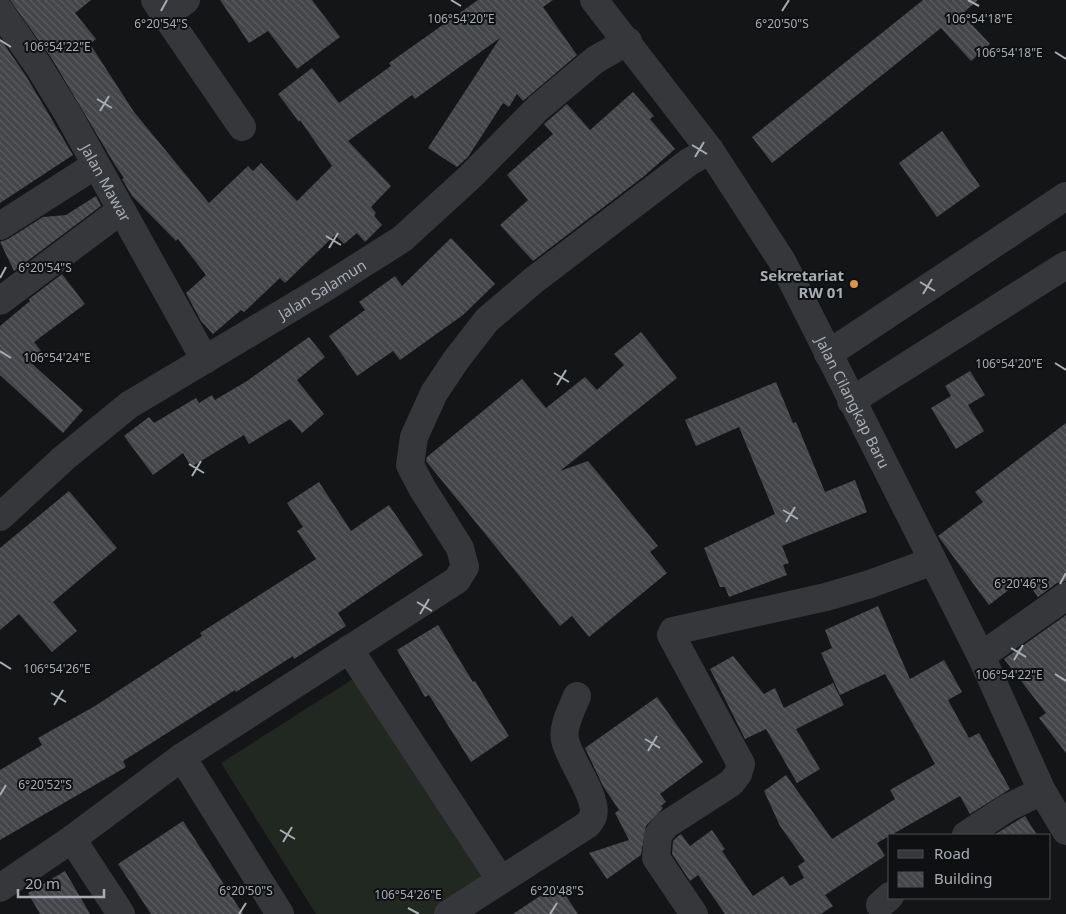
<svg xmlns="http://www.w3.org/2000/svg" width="1066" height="914" font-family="'Noto Sans',sans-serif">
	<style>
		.grass { fill: #212821 }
		.building { fill: url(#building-back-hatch) }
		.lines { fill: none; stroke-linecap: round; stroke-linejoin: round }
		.minor { stroke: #36373a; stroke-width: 28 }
		.tertiary { stroke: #36373a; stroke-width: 28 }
		.ticks { fill: none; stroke: #a8adb4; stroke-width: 2 }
		.poi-dot { fill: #db9447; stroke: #0f1011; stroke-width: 2 }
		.labels { text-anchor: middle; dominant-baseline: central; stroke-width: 4; stroke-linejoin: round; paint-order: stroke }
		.street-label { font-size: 15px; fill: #a8adb4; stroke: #0f1011 }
		.poi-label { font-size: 15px; font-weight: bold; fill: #a8adb4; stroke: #0f1011; text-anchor: end }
		.ticks-label { font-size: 12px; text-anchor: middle; fill: #a8adb4; stroke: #0f1011; stroke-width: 4; stroke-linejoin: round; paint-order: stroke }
	</style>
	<defs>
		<pattern id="building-back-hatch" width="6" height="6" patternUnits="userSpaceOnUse" patternTransform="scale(1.25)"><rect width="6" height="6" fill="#434548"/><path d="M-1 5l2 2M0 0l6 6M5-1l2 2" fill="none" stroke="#5b5d60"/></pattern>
	</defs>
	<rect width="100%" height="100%" fill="#141516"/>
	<polygon class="grass" points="367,670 497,877 438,914 316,914 221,763"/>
	<g class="building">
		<polygon points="10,0 91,0 75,13 96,39 90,44 134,112 209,203 248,166 253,171 261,163 297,201 332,166 300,120 299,122 278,94 312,68 339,103 391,66 389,63 478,0 553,0 543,7 577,55 523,101 517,94 509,107 503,103 468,157 457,167 428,148 500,38 415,99 412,95 348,141 391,186 371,207 376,213 374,216 382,225 365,242 357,233 344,244 335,235 285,283 280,278 244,312 241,310 213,334 201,321 186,293 206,275 178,239 176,241 132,196 122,179 124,178 115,165 52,59"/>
		<polygon points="220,0 312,0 340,37 297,69 268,31 249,43"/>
		<polygon points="923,0 978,0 962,14 990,44 971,61 941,28 772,163 752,137"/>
		<polygon points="0,38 26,76 73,155 0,203"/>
		<polygon points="633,92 654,116 650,119 675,149 643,177 533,261 500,225 528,200 507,175 553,134 544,124 567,104 590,130"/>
		<polygon points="942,131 980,186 937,217 899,163"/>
		<polygon points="96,196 101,206 14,271 0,242 8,239 43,217 66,215"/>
		<polygon points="451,238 495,284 463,315 400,360 393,351 357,376 329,336 365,310 359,302 395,276 402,286"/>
		<polygon points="62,274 85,304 34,342 41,351 29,361 83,410 63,433 0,375 0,326 30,301 29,299"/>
		<polygon points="641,332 677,378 560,471 588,461 658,546 650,552 667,573 589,637 572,616 560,626 426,461 427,457 522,379 546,408 585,377 597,390 624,365 614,354"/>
		<polygon points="309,337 325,357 297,380 324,414 302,433 290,419 249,444 244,435 191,467 183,453 153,475 124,436 149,417 154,423 196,398 199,403 212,395 215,400 247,381"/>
		<polygon points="970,371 985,395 968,405 984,431 956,449 931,408 951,396 945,386"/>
		<polygon points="776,382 793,423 796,422 825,492 855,480 867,512 782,546 789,563 783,565 787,575 729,597 725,587 720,587 704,548 775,514 739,427 696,446 685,420"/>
		<polygon points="1066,423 1066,581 1057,583 1038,597 1024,578 989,605 938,536 983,502 975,492"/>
		<polygon points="319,482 351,531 389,505 423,555 338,613 346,626 294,659 293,656 236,692 235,690 123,761 126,767 0,840 0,770 42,745 38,738 95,706 202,636 200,633 316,559 297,531 303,527 287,503"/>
		<polygon points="69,491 117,548 53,602 77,631 52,652 19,614 0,630 0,548"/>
		<polygon points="878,606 910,679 944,660 962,692 948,700 969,738 979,733 1010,789 970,814 960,796 877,843 885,856 825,895 833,906 821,914 725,914 698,875 690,881 672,854 673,841 677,837 681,834 690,846 712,830 725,849 722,851 753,896 783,876 790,886 804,878 798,866 805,861 780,826 764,791 786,775 832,839 895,799 890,790 935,764 885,674 840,695 821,653 832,648 825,630"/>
		<polygon points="1066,615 1066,753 1039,718 1046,713 1004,659"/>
		<polygon points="438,625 473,682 475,681 509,736 471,762 429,695 425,697 397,650"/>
		<polygon points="733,656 764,694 775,688 784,708 833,683 844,705 796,729 820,769 797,783 766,729 745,739 710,669"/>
		<polygon points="657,697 703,762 660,794 666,802 661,806 663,808 646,826 641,855 607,879 589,853 629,840 615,813 619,810 603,786 585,748"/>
		<polygon points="1025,816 1037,835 994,835 1015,822"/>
		<polygon points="183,821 243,914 151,914 118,864"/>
		<polygon points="65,871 90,914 40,914 28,893"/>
		<polygon points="558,884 578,914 513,914"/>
	</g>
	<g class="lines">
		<g class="minor">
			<polyline points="155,0 242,127"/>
			<path id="s1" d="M0,11L39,67L68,114L205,360"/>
			<polyline points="165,16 186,0"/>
			<polyline points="0,226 94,166"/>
			<polyline points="0,301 120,211"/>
			<polyline points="828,354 1066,196"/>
			<polyline points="851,401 1066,265"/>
			<path id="s2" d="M0,517L64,458L129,405L323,289L402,239L471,176L538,108L595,60L628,41"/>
			<polyline points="349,649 500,879"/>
			<polyline points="981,656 1066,596"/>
			<polyline points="182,757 280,914"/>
			<polyline points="966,835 1007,808 1042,791"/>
			<polyline points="72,839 121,914"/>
			<polyline points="0,888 72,839 182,757 457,580 465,567 460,548 422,488 410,465 414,437 434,393 456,360 487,320 534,280 689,162 710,150"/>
			<polyline points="880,905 890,896"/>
			<path d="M448,914L587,825C589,823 592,819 593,816C599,798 569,760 565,740C562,726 572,709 577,696"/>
			<polyline points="694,914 656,858 658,835 666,825 731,783 738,774 741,764 671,635 673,631 826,597 870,584 933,561"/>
		</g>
		<path class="tertiary" id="s3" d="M594,0L710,150L782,261L981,656L1042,791L1066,831"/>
	</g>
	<path class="ticks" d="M451,0L461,6M968,0L979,6M161,11L167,0M782,11L789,0M0,40L11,47M1055,52L1066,59M97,99L112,108M100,111L109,96M692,145L707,154M695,157L704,142M326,236L341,245M329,248L338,233M0,278L6,267M920,282L935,291M923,294L932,279M0,351L11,358M1055,363L1066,370M554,373L569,382M557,385L566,370M189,464L204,473M192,476L201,461M783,510L798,519M786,522L795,507M1060,584L1066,573M417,602L432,611M420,614L429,599M1011,648L1026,657M1014,660L1023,645M0,662L11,669M1055,674L1066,681M51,693L66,702M54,705L63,690M645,739L660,748M648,751L657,736M0,795L6,785M280,830L295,839M283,842L292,827M408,908L419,914M239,914L246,903M550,914L557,903"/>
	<circle class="poi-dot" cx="854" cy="284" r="5"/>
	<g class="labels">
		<g class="street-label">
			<text stroke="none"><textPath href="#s1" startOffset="202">Jalan Mawar</textPath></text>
			<text stroke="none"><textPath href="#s2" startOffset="396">Jalan Salamun</textPath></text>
			<text stroke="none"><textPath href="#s3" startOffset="480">Jalan Cilangkap Baru</textPath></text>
		</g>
		<g class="poi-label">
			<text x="844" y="275">Sekretariat<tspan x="844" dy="17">RW 01</tspan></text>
		</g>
	</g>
	<g class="ticks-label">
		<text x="979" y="23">106°54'18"E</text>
		<text x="461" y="23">106°54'20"E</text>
		<text x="782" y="28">6°20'50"S</text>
		<text x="161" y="28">6°20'54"S</text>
		<text x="57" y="51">106°54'22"E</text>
		<text x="1009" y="57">106°54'18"E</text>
		<text x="45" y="272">6°20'54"S</text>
		<text x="57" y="362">106°54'24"E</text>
		<text x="1009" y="368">106°54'20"E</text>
		<text x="1021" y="588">6°20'46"S</text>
		<text x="57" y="673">106°54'26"E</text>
		<text x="1009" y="679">106°54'22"E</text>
		<text x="45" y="789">6°20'52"S</text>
		<text x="246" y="895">6°20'50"S</text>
		<text x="557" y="895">6°20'48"S</text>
		<text x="408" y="899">106°54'26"E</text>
	</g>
	<rect x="888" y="834" width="162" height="65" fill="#0f1011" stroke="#4c4f52"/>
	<rect x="898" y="850" width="25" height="8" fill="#36373a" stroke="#4c4f52"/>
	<text x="934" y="859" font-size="15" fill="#a8adb4">Road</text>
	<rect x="898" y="872" width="25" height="15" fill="url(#building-back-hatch)" stroke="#4c4f52"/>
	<text x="934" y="884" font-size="15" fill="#a8adb4">Building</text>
	<path d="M18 889v8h86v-8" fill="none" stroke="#a8adb4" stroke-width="2.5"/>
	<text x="25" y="889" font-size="15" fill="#a8adb4" stroke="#0f1011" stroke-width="4" paint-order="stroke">20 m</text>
</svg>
